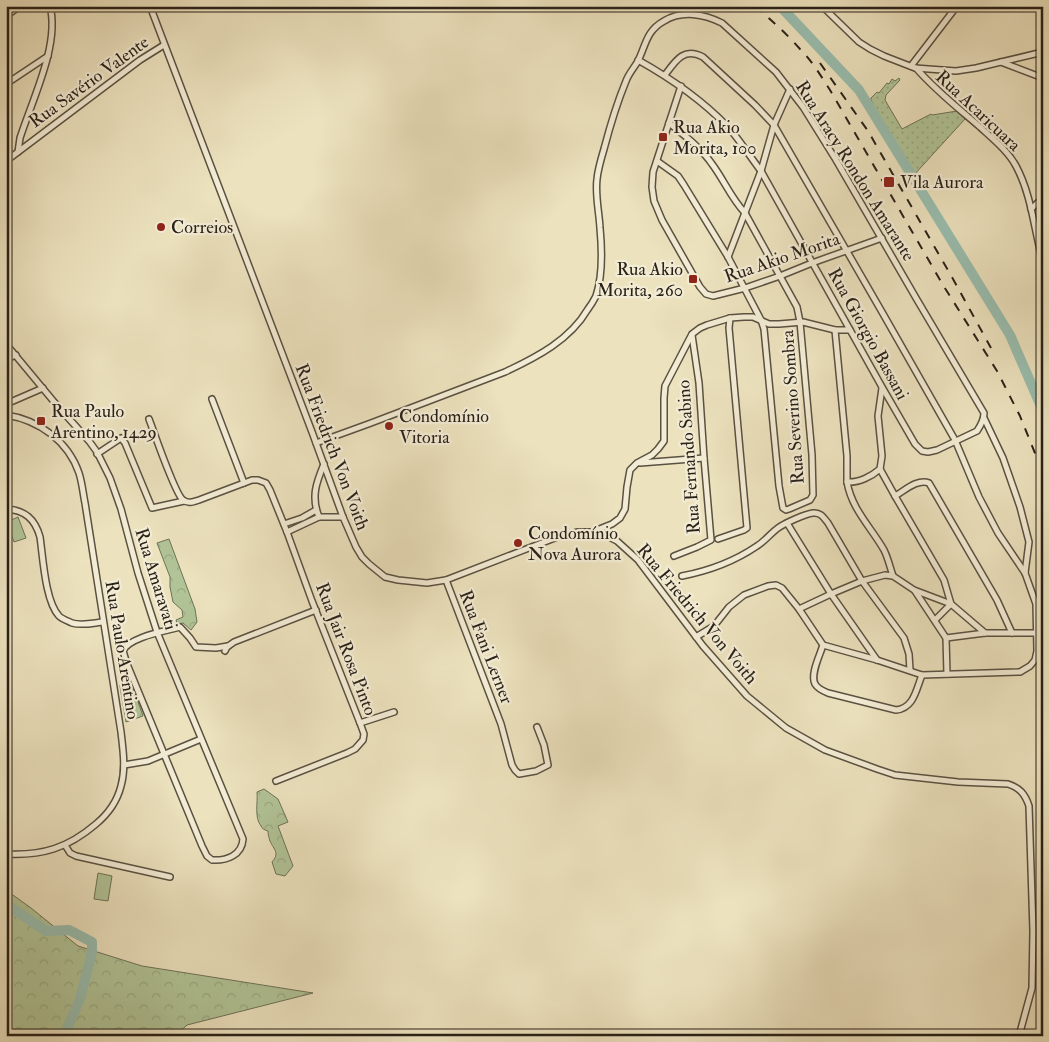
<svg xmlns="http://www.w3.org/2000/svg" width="1049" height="1042" font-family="'IM FELL Double Pica',serif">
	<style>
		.grass { fill: url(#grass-dots); stroke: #6d7258 }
		.forest { fill: url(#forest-crowns); stroke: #6d7258 }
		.garden { fill: #b1c497; stroke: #6d7258 }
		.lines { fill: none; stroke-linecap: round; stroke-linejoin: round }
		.river { stroke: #99beaf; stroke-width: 10 }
		.street-casing { stroke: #5a5142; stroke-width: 8 }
		.street { stroke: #f3ecd5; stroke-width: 5 }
		.rail { stroke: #292118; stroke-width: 2; stroke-dasharray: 9 9; stroke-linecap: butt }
		.poi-dot { fill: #8f2418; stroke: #f3ecd5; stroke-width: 2 }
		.labels { text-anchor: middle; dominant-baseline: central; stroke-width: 4.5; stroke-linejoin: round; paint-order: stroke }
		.street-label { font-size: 18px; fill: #292118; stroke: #f3ecd5 }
		.poi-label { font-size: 18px; fill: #292118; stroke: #f3ecd5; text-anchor: start }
	</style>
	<defs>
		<pattern id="grass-dots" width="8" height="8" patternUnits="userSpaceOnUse" patternTransform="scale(1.25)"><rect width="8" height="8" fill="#b1c497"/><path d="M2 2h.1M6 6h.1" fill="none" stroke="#98a881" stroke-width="1.8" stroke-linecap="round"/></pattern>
		<pattern id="forest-crowns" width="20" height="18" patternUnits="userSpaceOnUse" patternTransform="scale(1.25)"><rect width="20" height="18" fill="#b1c497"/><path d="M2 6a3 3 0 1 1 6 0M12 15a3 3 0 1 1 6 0" fill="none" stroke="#98a881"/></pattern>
	</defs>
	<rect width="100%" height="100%" fill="#ece2be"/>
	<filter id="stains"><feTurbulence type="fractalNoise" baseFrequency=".004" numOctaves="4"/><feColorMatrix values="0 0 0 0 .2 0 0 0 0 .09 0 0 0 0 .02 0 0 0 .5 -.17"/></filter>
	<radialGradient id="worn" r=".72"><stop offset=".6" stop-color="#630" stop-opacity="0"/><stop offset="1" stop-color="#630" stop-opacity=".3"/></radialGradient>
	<polygon class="grass" points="899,78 900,80 886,95 885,100 902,129 931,114 932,115 957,111 965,119 913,176 871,102 871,98 877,92 879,93 887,83 889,84 892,79 895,81"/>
	<g class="forest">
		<polygon points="169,539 195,609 197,622 191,630 183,623 177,624 176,620 183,617 182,610 173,602 170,587 170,577 157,543"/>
		<polygon points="122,679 130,679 143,716 126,722 120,686"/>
		<path d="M264,789L278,799L288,822L278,826L293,866L285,876L276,874L272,862C280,853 274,850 270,841C269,838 268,834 268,831C265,830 262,829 261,826C254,817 258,803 257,792Z"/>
		<polygon points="6,890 31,908 78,946 142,966 313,993 187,1025 175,1036 6,1036"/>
	</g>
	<g class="garden">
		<polygon points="18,517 26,538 14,542 7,522"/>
		<polygon points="98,873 112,876 108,901 94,899"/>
	</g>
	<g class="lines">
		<g class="river">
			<polyline points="780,6 859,90 1010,335 1043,411"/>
			<polyline points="6,904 46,931 69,930 92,942 92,952 80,999 64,1036"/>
		</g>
		<g class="street-casing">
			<g id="street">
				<path d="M150,6L312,432L343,517L356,547L362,557L369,564L385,577L398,580L427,583L446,580L560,536L578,532H592L605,535L617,541L638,560L703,646L747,696L786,728L825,750L877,769L895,775L958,782L1008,784C1020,788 1025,794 1029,806L1033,931L1032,988L1019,1036"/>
				<polyline points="822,6 859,42 870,49 884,56 915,68 956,71 976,68 1043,52"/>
				<polyline points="6,16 20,6"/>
				<polyline points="1001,62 1043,78"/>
				<polyline points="911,66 957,6"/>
				<path d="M916,68C935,90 958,108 980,127C993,139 1008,151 1016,166C1032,196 1034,230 1043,262"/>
				<path d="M665,75C676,60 684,47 703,57L755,105L774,125L882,312L955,440L979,497L998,533L1025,573L1036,604L1037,651L1035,660L1030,666L1020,672L922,675L877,660L823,645L799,609L782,588L776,585L768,586L744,595L729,607L714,626L696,637"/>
				<polyline points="6,84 48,56"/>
				<polyline points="681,86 653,172 652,187 654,201 662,220 700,287 706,294 713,296 745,288 780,276 812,263 882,238"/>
				<path d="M18,152L20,138C32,100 60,45 50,6"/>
				<polyline points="6,161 140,60 164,45"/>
				<path d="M657,161L678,176L684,185L728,257L761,320L764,329L779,486L783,508L786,510L789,509L810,500L813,495L812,455L800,322L797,307L745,213C731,198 724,180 712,164C701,148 684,135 669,123"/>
				<polyline points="1031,209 1043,198"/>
				<polyline points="728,257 761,171 774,125 790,89"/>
				<path d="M835,330L847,456V482C859,483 872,476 880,469L882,456L878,416L882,388"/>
				<path d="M6,344L55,403L89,441L97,452L110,478L121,509L138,573L157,632L243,839C242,855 227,861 212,860L207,856L202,846L127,664L123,651C129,637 166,631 180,627L190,638L196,647L216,648L228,646"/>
				<polyline points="6,359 16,355"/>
				<polyline points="212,399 244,483"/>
				<polyline points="6,404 43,388"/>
				<path d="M6,415C39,420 68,441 79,473C82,482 83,493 85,503L121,732C123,750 126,768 121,786C117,802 108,814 96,824C68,848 42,856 6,854"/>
				<polyline points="984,418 1003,458 1020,507 1029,542 1025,573"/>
				<path d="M149,419C154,432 175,494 183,500C188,504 193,502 199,500L252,480H258L266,483L270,490L287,532L312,601L360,723L364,734L363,740L355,749L347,753L276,781"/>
				<path d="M316,443L371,423L505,372C537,357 570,340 588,309C591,305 594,300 596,296C603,275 602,249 600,228C599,211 595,195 597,179C598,169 601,159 604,149C610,126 617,103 626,81C629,73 634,68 638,61C646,45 646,31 664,21C682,10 704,14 722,23L776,72L803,107L836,160L916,298L984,413C984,420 981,425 977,431L937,450L928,452L922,451L915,444L882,387L761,171C751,158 739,139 728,127C701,99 672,79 638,60"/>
				<polyline points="97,454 121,438 125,443 152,508 184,501"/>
				<polyline points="640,463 704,458"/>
				<polyline points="880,469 895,496 944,580 951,604 935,620"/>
				<path d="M847,482C852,510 871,527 884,550C888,558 890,567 893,576"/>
				<path d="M895,496C904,491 918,478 929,483L997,600L1012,633"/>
				<path d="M6,509C25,510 35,519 40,537C43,557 45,601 59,616C62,619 68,621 72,623C82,626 93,623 103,622"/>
				<path d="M319,517C311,497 316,483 324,464"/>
				<polyline points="787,523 831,594 877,660"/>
				<polyline points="284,524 302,518 316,510"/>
				<polyline points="287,532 319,517 343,517"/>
				<polyline points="592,532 612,524 620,518 625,509 627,487 630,470 637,463 652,455 658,449 664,441 664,398 665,386 692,334 700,328 707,325 730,318 744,317 753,317 769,324 779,324 803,322 835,330 850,330"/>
				<polyline points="718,539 744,530 747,528 729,328 730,318"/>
				<polyline points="674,556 697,547 711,540 704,458 699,383 692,335"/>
				<path d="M682,576C708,571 735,561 757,546C765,541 771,533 778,528C785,523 805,514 813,513C821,512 824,518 828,523L862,581L904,638L909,654L910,670"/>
				<polyline points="446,580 501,724 512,765 515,770 519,774 536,771 548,765 544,745 537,727"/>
				<polyline points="915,591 946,638 947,674"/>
				<polyline points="799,609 831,594 862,581 885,575 893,576 914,590 951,604 985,633"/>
				<polyline points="946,638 985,633 1037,633"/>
				<path d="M823,645C820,655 810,674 815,684C818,689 823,691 828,693L896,710C914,708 916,690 922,675"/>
				<polyline points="225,651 227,647 234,642 316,610"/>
				<polyline points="360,723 394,712"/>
				<polyline points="124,765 148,761 201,739"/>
				<polyline points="65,845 70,853 76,856 170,877"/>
			</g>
		</g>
		<use href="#street" class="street"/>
		<g class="rail">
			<path d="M755,6C771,20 786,33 800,49C812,61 821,76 830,90L943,285L997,371L1020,416L1043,473"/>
			<polyline points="820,63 868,131 953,279 991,348"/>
		</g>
	</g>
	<g class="poi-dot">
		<rect x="658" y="132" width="10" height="10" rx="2.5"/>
		<rect x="883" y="176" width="12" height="12" rx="2.5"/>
		<circle cx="161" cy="227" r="5"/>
		<rect x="688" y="274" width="10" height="10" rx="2.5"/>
		<rect x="36" y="416" width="10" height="10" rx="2.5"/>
		<circle cx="389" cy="426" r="5"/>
		<circle cx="518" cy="543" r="5"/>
	</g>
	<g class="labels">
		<g class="street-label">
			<text transform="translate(89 82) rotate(-36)">Rua Savério Valente</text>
			<text transform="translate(978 111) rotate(43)">Rua Acaricuara</text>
			<text transform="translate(855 171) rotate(58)">Rua Aracy Rondon Amarante</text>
			<text transform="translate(782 258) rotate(-19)">Rua Akio Morita</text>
			<text transform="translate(868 334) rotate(61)">Rua Giorgio Bassani</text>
			<text transform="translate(793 407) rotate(-94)">Rua Severino Sombra</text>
			<text transform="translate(332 447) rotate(69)">Rua Friedrich Von Voith</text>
			<text transform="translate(689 457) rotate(-94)">Rua Fernando Sabino</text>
			<text transform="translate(156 579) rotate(73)">Rua Amaravati</text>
			<text transform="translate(697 614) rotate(50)">Rua Friedrich Von Voith</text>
			<text transform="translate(486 647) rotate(69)">Rua Fani Lerner</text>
			<text transform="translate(346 649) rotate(69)">Rua Jair Rosa Pinto</text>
			<text transform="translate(122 650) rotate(81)">Rua Paulo Arentino</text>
		</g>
		<g class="poi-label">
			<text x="673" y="127">Rua Akio<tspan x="673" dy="21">Morita, 100</tspan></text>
			<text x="900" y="182">Vila Aurora</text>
			<text x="171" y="227">Correios</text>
			<text x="683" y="269" text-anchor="end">Rua Akio<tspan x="683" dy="21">Morita, 260</tspan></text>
			<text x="51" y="411">Rua Paulo<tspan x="51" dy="21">Arentino, 1429</tspan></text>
			<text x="399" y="416">Condomínio<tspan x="399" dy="21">Vitoria</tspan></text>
			<text x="528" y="533">Condomínio<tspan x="528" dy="21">Nova Aurora</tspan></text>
		</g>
	</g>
	<rect width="1049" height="1042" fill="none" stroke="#ece2be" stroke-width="25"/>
	<rect x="8" y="8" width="1034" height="1027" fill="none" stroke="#292118" stroke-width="2.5"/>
	<rect x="12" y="12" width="1024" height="1017" fill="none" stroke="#292118"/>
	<rect width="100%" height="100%" filter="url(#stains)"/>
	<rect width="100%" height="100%" fill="url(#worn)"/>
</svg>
